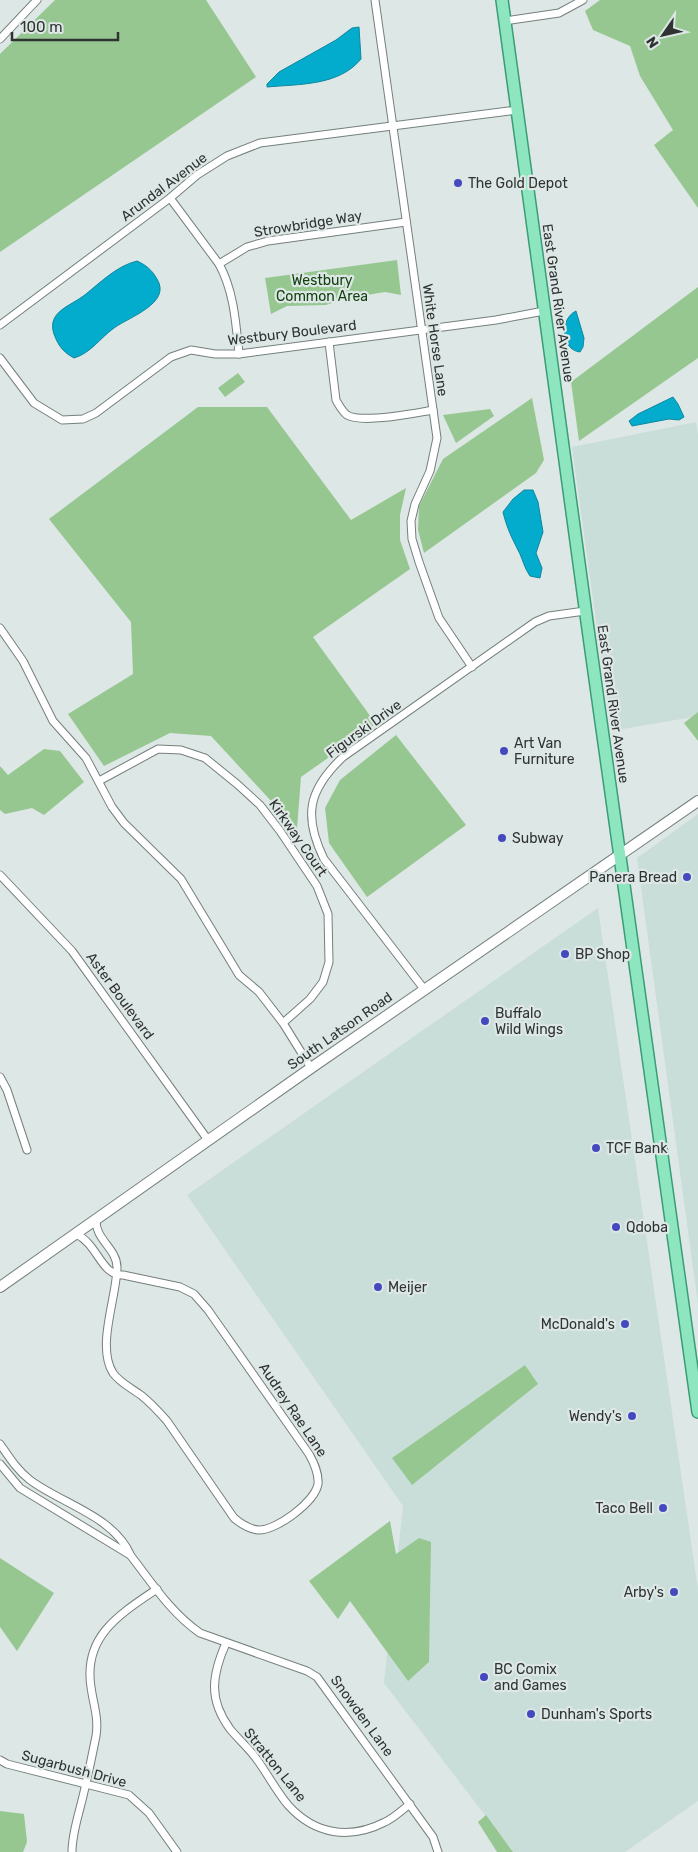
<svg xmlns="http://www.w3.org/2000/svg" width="698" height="1852" font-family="Rubik,sans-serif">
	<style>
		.built { fill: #caded9 }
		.green { fill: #97c791 }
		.water { fill: #03abcc; stroke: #10879e }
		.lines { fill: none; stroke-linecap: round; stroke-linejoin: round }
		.minor-casing { stroke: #757f7d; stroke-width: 9 }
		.secondary-casing { stroke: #757f7d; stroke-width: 12 }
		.primary-casing { stroke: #3b9d74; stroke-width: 14 }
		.minor { stroke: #fff; stroke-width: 7 }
		.secondary { stroke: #fff; stroke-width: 10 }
		.primary { stroke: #8ee6c1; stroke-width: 11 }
		.poi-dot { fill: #4549be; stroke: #dde7e5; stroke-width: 2 }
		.labels { text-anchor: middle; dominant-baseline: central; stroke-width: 4.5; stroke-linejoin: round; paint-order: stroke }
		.poi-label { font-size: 14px; fill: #2f3332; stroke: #dde7e5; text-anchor: start }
		.street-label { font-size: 14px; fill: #2f3332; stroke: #dde7e5 }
		.park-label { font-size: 14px; fill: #13400f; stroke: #dde7e5 }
	</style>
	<rect width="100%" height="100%" fill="#dde7e5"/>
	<g class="built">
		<polygon points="696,422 698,434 698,714 693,717 611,731 572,447"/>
		<polygon points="698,814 698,1304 637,858"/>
		<polygon points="598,908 698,1589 698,1801 625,1852 513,1852 384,1683 403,1506 187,1195"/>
	</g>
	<g class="green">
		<polygon points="55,0 206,0 256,77 0,252 0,54"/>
		<polygon points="600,0 698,0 698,208 654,145 673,130 640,76 630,46 593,30 585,11"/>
		<polygon points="397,260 401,295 385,292 344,299 326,305 287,306 271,314 265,278"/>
		<polygon points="698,287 698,358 579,441 571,382"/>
		<polygon points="238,373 245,382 225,397 218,388"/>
		<polygon points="532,398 544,460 536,473 424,553 418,530 419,506 443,459"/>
		<polygon points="198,407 267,407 351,520 406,488 400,515 400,540 410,569 313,637 376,724 301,777 297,829 211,736 170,733 104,766 68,714 133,674 131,622 49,519"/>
		<polygon points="490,409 494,416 456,443 443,415"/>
		<polygon points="698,712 698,741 684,723"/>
		<polygon points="396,735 466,825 367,897 329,843 325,808 340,780"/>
		<polygon points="44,749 60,751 84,782 44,815 32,808 5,814 0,810 0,766 8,775"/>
		<polygon points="525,1365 538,1384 412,1485 392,1458"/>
		<polygon points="390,1521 396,1554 419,1538 431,1542 429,1662 408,1681 350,1601 338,1619 309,1581"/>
		<polygon points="0,1558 54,1593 17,1651 0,1627"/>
		<polygon points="0,1811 24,1814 27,1842 23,1852 0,1852"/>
		<polygon points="486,1815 513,1852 497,1852 478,1822"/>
	</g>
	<g class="water">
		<path d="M359,27L361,59C339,86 299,84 267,87V84L279,72L336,40L352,28Z"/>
		<path d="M137,261C146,265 152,270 157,279C172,303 129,317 114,328C100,338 91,353 74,358C65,353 60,348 56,339C43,312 70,307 86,294C102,281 117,266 137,261Z"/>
		<path d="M576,311L584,338L583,347L580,352C561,350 559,319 576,311Z"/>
		<polygon points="673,397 678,404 684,417 679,420 669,419 632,426 629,421 638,414"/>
		<path d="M524,490H533L538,502L543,532L536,553L542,568L540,578L530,576C525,569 523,561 520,554C512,538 507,529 503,512L513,499Z"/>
	</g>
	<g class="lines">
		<g class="minor-casing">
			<g id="minor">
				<polyline points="375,0 437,438 430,471 415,504 411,521 412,539 419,562 439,618 472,667"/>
				<polyline points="505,21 559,13 583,0"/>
				<polyline points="0,39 37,0"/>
				<path d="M170,198L219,264C234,291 236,324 239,354"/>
				<polyline points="219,264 247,247 268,241 406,222"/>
				<polyline points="0,325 170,198 197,175 227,156 260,143 517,110"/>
				<path d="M329,342L336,400C339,405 342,411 347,415C362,424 415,413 433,410"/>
				<polyline points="0,358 34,403 62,420 83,419 96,413 171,357 191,350 215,354 239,354 496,320 544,311"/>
				<polyline points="0,628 23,661 53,721 86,758 112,807 124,823 181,879 239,975 259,992 283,1023 311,1068"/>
				<polyline points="99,781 158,749 181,750 205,758 237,784 260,805 280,831 317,886 328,914 329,962 323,982 310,999 283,1023"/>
				<polyline points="0,875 72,951 208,1140"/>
				<path d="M424,989L324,859C303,816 308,790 343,757L535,622L549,616L585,611"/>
				<polyline points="0,1077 7,1090 27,1150"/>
				<path d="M76,1234C98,1244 101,1276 123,1275L180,1287L194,1294L208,1310L309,1454C314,1463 319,1473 318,1484C315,1502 276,1531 258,1530C249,1529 241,1524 234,1518L167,1421C159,1412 152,1404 142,1396C133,1389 120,1383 113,1373C96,1346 117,1297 117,1267C117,1249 95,1239 96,1220"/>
				<path d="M0,1444C9,1457 17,1470 30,1480C62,1504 114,1516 131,1556C152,1583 171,1613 200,1633L307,1671L317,1677L433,1837L438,1852"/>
				<polyline points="0,1464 20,1488 130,1555"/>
				<path d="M226,1643C212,1675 208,1699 230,1729C239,1740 250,1749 258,1761C268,1775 277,1792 288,1805C315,1835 350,1840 385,1822C394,1818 402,1810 410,1804"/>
				<polyline points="0,1760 7,1764 129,1795 149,1813 177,1852"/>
				<path d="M72,1852C72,1833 79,1814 83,1796C88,1776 92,1756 96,1736C99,1718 93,1703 91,1687C83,1636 120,1614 157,1589"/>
			</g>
		</g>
		<g class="secondary-casing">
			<polyline id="secondary" points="0,1287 311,1068 698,801"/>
		</g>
		<g class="primary-casing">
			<polyline id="primary" points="502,0 588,629 698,1412"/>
		</g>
		<use href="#minor" class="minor"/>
		<use href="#secondary" class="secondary"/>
		<use href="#primary" class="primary"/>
	</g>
	<g class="poi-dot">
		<circle cx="458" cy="183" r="5"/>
		<circle cx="504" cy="751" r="5"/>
		<circle cx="502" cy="838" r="5"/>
		<circle cx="687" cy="877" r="5"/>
		<circle cx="565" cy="954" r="5"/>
		<circle cx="485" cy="1021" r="5"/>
		<circle cx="596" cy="1148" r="5"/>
		<circle cx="616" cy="1227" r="5"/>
		<circle cx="378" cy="1287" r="5"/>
		<circle cx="625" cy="1324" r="5"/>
		<circle cx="632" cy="1416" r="5"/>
		<circle cx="663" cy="1508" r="5"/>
		<circle cx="674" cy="1592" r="5"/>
		<circle cx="484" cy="1677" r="5"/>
		<circle cx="531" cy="1714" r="5"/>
	</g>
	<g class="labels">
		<g class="poi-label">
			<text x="468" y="183">The Gold Depot</text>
			<text x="514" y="743">Art Van<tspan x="514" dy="16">Furniture</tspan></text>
			<text x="512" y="838">Subway</text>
			<text x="677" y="877" text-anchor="end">Panera Bread</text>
			<text x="575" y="954">BP Shop</text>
			<text x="495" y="1013">Buffalo<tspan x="495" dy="16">Wild Wings</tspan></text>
			<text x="606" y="1148">TCF Bank</text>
			<text x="626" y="1227">Qdoba</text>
			<text x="388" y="1287">Meijer</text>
			<text x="615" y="1324" text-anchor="end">McDonald's</text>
			<text x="622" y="1416" text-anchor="end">Wendy's</text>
			<text x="653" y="1508" text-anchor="end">Taco Bell</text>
			<text x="664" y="1592" text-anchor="end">Arby's</text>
			<text x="494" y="1669">BC Comix<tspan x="494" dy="16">and Games</tspan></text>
			<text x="541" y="1714">Dunham's Sports</text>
		</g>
		<g class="street-label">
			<text transform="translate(164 187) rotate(-37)">Arundal Avenue</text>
			<text transform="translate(308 224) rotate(-9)">Strowbridge Way</text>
			<text transform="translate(558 303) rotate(82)">East Grand River Avenue</text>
			<text transform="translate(292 333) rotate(-7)">Westbury Boulevard</text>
			<text transform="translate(435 340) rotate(82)">White Horse Lane</text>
			<text transform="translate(613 704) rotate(82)">East Grand River Avenue</text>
			<text transform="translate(364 729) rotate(-36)">Figurski Drive</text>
			<text transform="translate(298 838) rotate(55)">Kirkway Court</text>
			<text transform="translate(120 996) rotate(54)">Aster Boulevard</text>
			<text transform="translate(340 1031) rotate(-35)">South Latson Road</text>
			<text transform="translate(293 1410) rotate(56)">Audrey Rae Lane</text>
			<text transform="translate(362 1716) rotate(54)">Snowden Lane</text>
			<text transform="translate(275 1765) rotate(51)">Stratton Lane</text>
			<text transform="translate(74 1769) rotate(15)">Sugarbush Drive</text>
		</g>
		<g class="park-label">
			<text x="322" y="280">Westbury<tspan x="322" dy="16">Common Area</tspan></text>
		</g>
	</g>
	<g transform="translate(663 35) rotate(236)" stroke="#dde7e5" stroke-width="4" paint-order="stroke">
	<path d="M0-4L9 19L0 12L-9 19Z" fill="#2f3332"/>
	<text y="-8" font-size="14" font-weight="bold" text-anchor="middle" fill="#2f3332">N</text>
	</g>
	<path d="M12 32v8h106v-8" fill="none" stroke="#2f3332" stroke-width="2.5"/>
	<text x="20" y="32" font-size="15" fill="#2f3332" stroke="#dde7e5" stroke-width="4" paint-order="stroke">100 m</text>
</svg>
